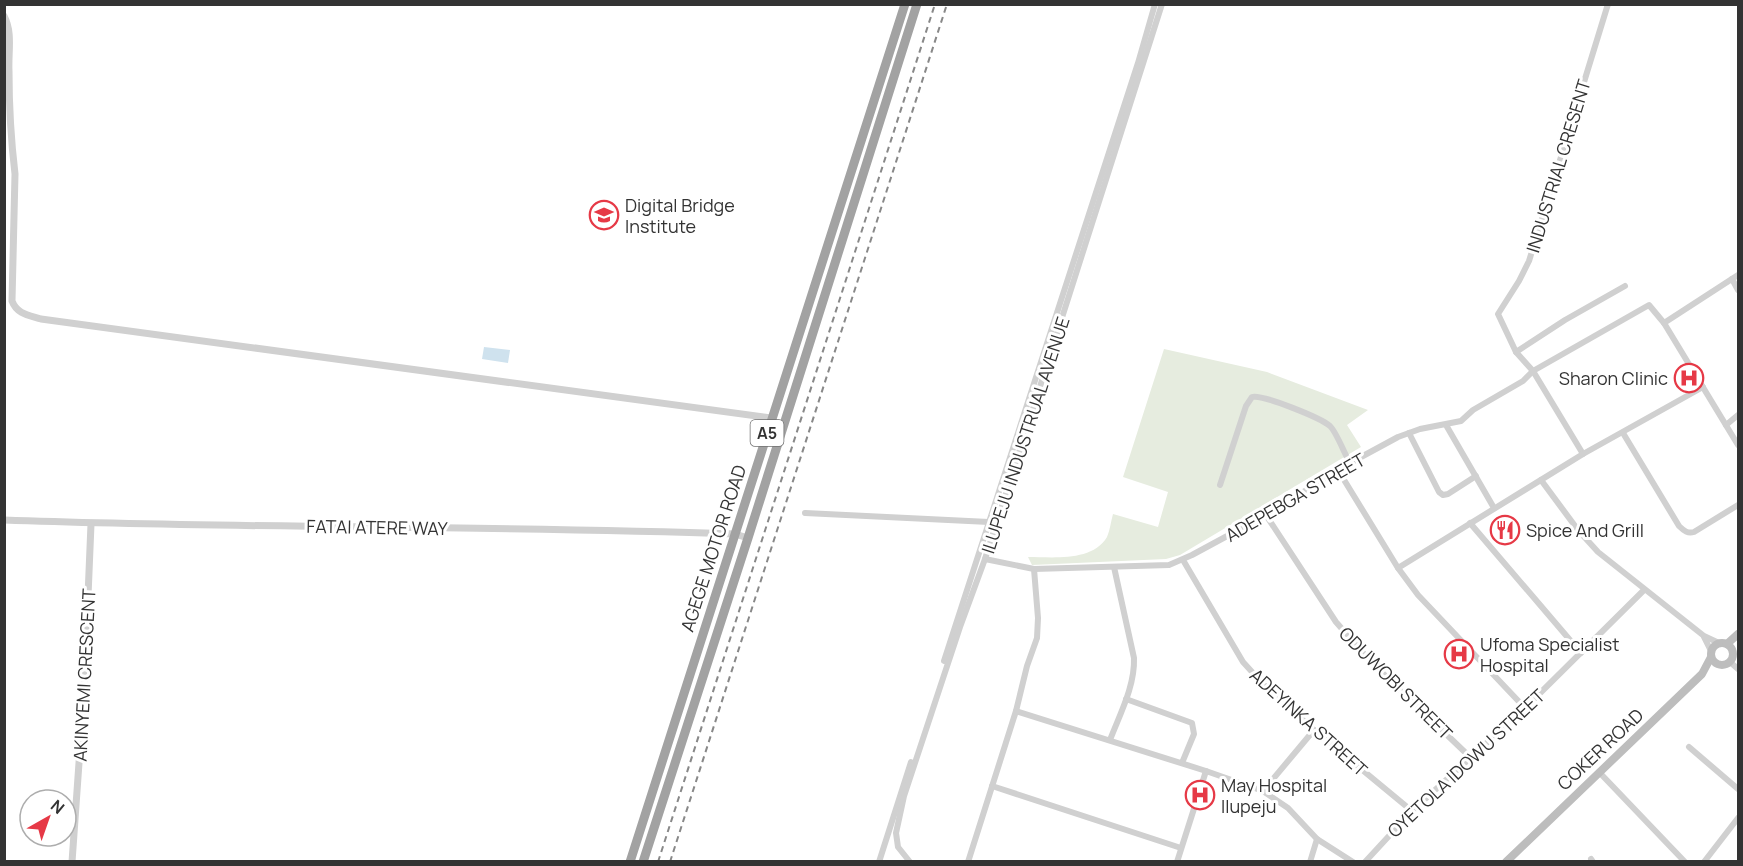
<svg xmlns="http://www.w3.org/2000/svg" width="1743" height="866" font-family="Manrope,sans-serif">
	<style>
		.green { fill: #e6ecdf }
		.water { fill: #cfe2ee }
		.lines { fill: none; stroke-linecap: round; stroke-linejoin: round }
		.minor { stroke: #d0d0d0; stroke-width: 6 }
		.tertiary { stroke: #d0d0d0; stroke-width: 7 }
		.secondary { stroke: #bdbdbd; stroke-width: 8 }
		.trunk { stroke: #a2a2a2; stroke-width: 9 }
		.rail { stroke: #888; stroke-width: 2; stroke-dasharray: 6 4.5; stroke-linecap: butt }
		.labels { text-anchor: middle; dominant-baseline: central; stroke-width: 6; stroke-linejoin: round; paint-order: stroke }
		.shield { fill: #fff; stroke: #707070; stroke-width: 1.5 }
		.shield-label { font-size: 16px; font-weight: bold; fill: #333 }
		.street-label { font-size: 18px; fill: #333; stroke: #fff }
		.poi-label { font-size: 18px; fill: #333; stroke: #fff; text-anchor: start }
	</style>
	<rect width="100%" height="100%" fill="#fff"/>
	<path class="green" d="M1164,349L1267,372L1368,410L1347,425L1361,447L1180,555L1166,559L1032,565L1028,557C1053,557 1092,562 1107,537C1110,530 1111,521 1113,514L1158,527L1168,492L1123,477Z"/>
	<polygon class="water" points="484,347 510,350 508,363 482,359"/>
	<g class="lines">
		<g class="minor">
			<polyline points="1732,279 1738,290"/>
			<polyline points="1664,323 1738,275"/>
			<polyline points="1516,352 1565,320 1625,286"/>
			<polyline points="1446,425 1494,508"/>
			<polyline points="1726,425 1738,415"/>
			<polyline points="1409,433 1439,492 1443,495 1448,494 1476,476"/>
			<path d="M1623,433L1679,526C1684,531 1688,534 1694,532L1738,505"/>
			<polyline points="1583,454 1533,371 1649,305 1664,323 1738,445"/>
			<polyline points="1338,470 1398,568 1418,595 1525,708"/>
			<polyline points="1541,480 1578,530 1598,552 1704,636 1719,643"/>
			<path d="M1220,485L1246,406L1252,397C1262,394 1321,418 1330,426C1337,433 1344,453 1350,463"/>
			<polyline points="805,513 989,522"/>
			<polyline points="1266,515 1336,622 1371,662 1470,757"/>
			<polyline points="1470,523 1581,653"/>
			<polyline points="985,559 1034,569 1169,565 1192,555 1266,515 1350,463 1398,437 1420,429 1461,421 1473,410 1523,381 1533,371 1516,352 1498,314 1519,281 1529,261 1608,4"/>
			<polyline points="1183,560 1243,662 1263,684 1314,730 1412,811"/>
			<polyline points="1398,568 1583,454 1703,387"/>
			<polyline points="1704,637 1711,651"/>
			<polyline points="944,661 1138,63 1155,4"/>
			<polyline points="1730,662 1738,669"/>
			<polyline points="1126,699 1192,723 1194,734 1182,763"/>
			<polyline points="1016,711 1206,771 1263,791 1288,808 1317,839 1353,862"/>
			<path d="M1110,740C1120,714 1135,686 1134,658L1114,567"/>
			<polyline points="1689,747 1738,789"/>
			<polyline points="1599,772 1685,862"/>
			<polyline points="992,786 1181,848"/>
			<polyline points="1263,791 1314,730"/>
			<polyline points="1591,859 1593,862"/>
			<polyline points="879,862 911,762"/>
			<polyline points="910,862 898,847 896,833 904,796 960,627 985,559 1162,4"/>
			<polyline points="968,862 1016,711 1027,666 1037,638 1038,618 1034,569"/>
			<polyline points="1177,862 1206,771"/>
			<polyline points="1310,862 1317,839"/>
			<polyline points="1365,862 1412,811 1525,708 1644,590"/>
			<polyline points="1704,862 1738,818"/>
		</g>
		<g class="tertiary">
			<path d="M4,16C13,33 8,52 9,71C9,105 11,140 15,174L12,301C17,314 28,315 41,319L771,418"/>
			<path d="M4,520C248,529 492,525 735,534L748,538"/>
			<polyline points="72,862 84,692 91,524"/>
		</g>
		<g class="secondary">
			<circle cx="1722" cy="654" r="11"/>
			<polyline points="1727,644 1738,634"/>
			<polyline points="1506,862 1702,674 1711,657"/>
		</g>
		<g class="trunk">
			<polyline points="630,862 905,4"/>
			<polyline points="643,862 748,538 917,4"/>
		</g>
		<g class="rail">
			<polyline points="658,862 935,4"/>
			<polyline points="670,862 947,4"/>
		</g>
	</g>
	<defs>
		<g id="university-ring" transform="scale(1.5)"><circle r="9.5" fill="#fff" stroke="#e63946" stroke-width="1.5"/><path d="M0-5L7-2L0 1L-7-2ZM-4 1L0 2.5L4 1V4Q0 6-4 4Z" fill="#e63946"/></g>
		<g id="hospital-ring" transform="scale(1.5)"><circle r="9.5" fill="#fff" stroke="#e63946" stroke-width="1.5"/><path d="M-5-5h3v3.5h4V-5h3V5h-3V1.5h-4V5h-3Z" fill="#e63946"/></g>
		<g id="restaurant-ring" transform="scale(1.5)"><circle r="9.5" fill="#fff" stroke="#e63946" stroke-width="1.5"/><path d="M-5-6h1v4h1v-4h1v4h1v-4h1v5L-1.5 .5V6h-2V.5L-5-1ZM5-6V6H3V1.5H1.5Q1.5-4 5-6Z" fill="#e63946"/></g>
	</defs>
	<g fill-rule="evenodd">
		<use href="#university-ring" x="604" y="215"/>
		<use href="#hospital-ring" x="1689" y="378"/>
		<use href="#restaurant-ring" x="1505" y="530"/>
		<use href="#hospital-ring" x="1459" y="654"/>
		<use href="#hospital-ring" x="1200" y="795"/>
	</g>
	<g class="labels">
		<rect class="shield" x="750.5" y="420" width="33" height="26" rx="4.5"/>
		<g class="shield-label">
			<text x="767" y="433">A5</text>
		</g>
		<g class="street-label">
			<text transform="translate(1558 166) rotate(-73)">INDUSTRIAL CRESENT</text>
			<text transform="translate(1025 435) rotate(-72)">ILUPEJU INDUSTRUAL AVENUE</text>
			<text transform="translate(1295 497) rotate(-30)">ADEPEBGA STREET</text>
			<text transform="translate(377 527) rotate(1)">FATAI ATERE WAY</text>
			<text transform="translate(713 548) rotate(-72)">AGEGE MOTOR ROAD</text>
			<text transform="translate(84 675) rotate(-87)">AKINYEMI CRESCENT</text>
			<text transform="translate(1396 683) rotate(45)">ODUWOBI STREET</text>
			<text transform="translate(1309 722) rotate(42)">ADEYINKA STREET</text>
			<text transform="translate(1600 749) rotate(-43)">COKER ROAD</text>
			<text transform="translate(1466 763) rotate(-43)">OYETOLA IDOWU STREET</text>
		</g>
		<g class="poi-label">
			<text x="625" y="205">Digital Bridge<tspan x="625" dy="21">Institute</tspan></text>
			<text x="1668" y="378" text-anchor="end">Sharon Clinic</text>
			<text x="1526" y="530">Spice And Grill</text>
			<text x="1480" y="644">Ufoma Specialist<tspan x="1480" dy="21">Hospital</tspan></text>
			<text x="1221" y="785">May Hospital<tspan x="1221" dy="21">Ilupeju</tspan></text>
		</g>
	</g>
	<rect width="1743" height="866" fill="none" stroke="#333333" stroke-width="12"/>
	<g transform="translate(48 818) rotate(40)"><circle r="28" fill="#ffffff" stroke="#adadad" stroke-width="1.5"/>
	<path d="M0-4.5L10 22L0 15L-10 22Z" fill="#e63946"/>
	<text y="-9" font-size="16" font-weight="bold" text-anchor="middle" fill="#333333">N</text>
	</g>
</svg>
